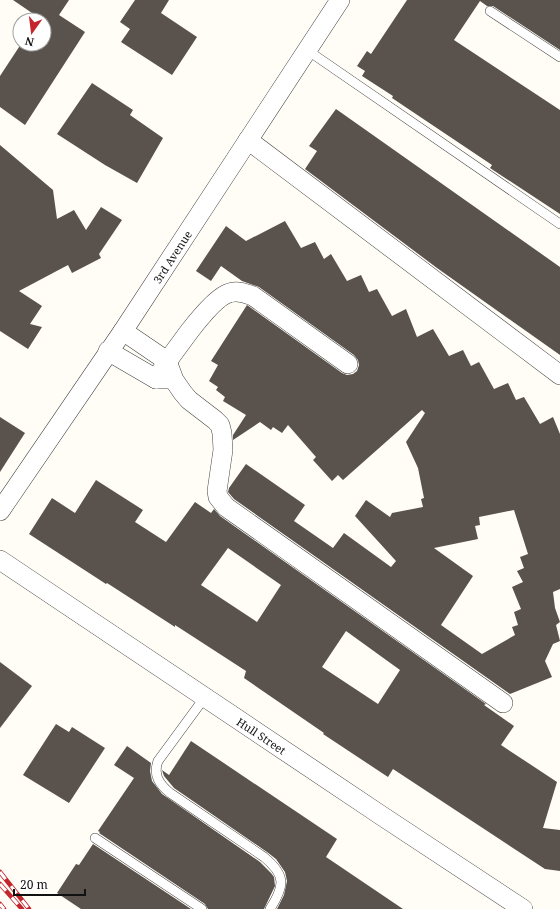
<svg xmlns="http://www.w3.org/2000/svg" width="560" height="909" font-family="'Noto Serif',serif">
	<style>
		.building { fill: #5a524d; fill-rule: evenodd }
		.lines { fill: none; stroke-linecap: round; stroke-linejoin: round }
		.lane-casing { stroke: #444; stroke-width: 10 }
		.street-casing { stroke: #444; stroke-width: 20 }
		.lane { stroke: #fff; stroke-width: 9 }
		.street { stroke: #fff; stroke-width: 19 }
		.rail-casing { stroke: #c4262e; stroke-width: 4.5 }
		.rail { stroke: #fff; stroke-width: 3; stroke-dasharray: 9; stroke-linecap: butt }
		.labels { text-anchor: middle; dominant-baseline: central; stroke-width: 4; stroke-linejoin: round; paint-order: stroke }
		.street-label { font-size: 11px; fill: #111; stroke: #fff }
	</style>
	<rect width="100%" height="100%" fill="#fffdf5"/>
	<g class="building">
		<polygon points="13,0 69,0 59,15 85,32 25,125 0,107 0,76 21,44 44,44 44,20 32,20 29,18 32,13"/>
		<polygon points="135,0 169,0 161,13 197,37 172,75 121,42 130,29 120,22"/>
		<polygon points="407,0 560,0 560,50 493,6 487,6 480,1 454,40 560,110 560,214 490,168 492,165 392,98 393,96 362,76 365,71 357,66 367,51 371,54"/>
		<polygon points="92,83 133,110 130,115 163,138 137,183 105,165 57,134"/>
		<polygon points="336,109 560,267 560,355 437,268 305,169 317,151 309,146"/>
		<polygon points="0,145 53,190 57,219 74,210 86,230 101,207 122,220 99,254 101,258 72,273 68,265 19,291 42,306 30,324 42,327 28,349 0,331"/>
		<path d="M285,221L301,248L315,242L324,259L331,254L347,281L361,275L369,292L377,289L392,316L406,309L417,337L433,329L449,356L463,350L471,366L479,362L494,389L508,383L516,400L524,397L540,424L553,417L560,434V589L553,592L555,608L560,622L556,625L560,641L553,644L545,661L552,677L510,694L234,499L228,492L229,488L246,464L305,505L294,521L333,548L344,533L391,567L396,561L355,516L366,500L390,517L392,513L423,507L421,499L424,498L418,468L406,442L425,413L422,410L343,480L338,475L332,481L313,460L316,457L288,425L282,433L273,427L271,430L260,422L233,440V435L246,415L223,401L225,397L216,390L218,387L209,381L218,365L211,361L247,305L342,373L347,375L353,374L357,371L359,365L358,360L354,355L259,287L242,281L221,266L211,281L196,271L226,226L246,241ZM514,510L528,554L520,557L524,568L517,571L523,582L512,587L521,609L514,612L518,625L512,627L515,635L482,654L441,625L473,576L434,548L478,539L475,526L480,525L479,517Z"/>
		<polygon points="0,417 25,433 0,472"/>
		<path d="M96,480L143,510L135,522L166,542L195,502L211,513L214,509L220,516L486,704L484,705L514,726L501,745L557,782L543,828L560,830V871L545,869L393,769L388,777L323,734L324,733L244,678L246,671L175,625V627L107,583L106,584L29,534L52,498L75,513ZM228,548L281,585L257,622L201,585ZM346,631L400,670L378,704L322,667Z"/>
		<polygon points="0,662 32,686 0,728"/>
		<polygon points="56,724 69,732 72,727 105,748 69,803 23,775"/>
		<polygon points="191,741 337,839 326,857 403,909 277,909 284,895 287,881 285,872 276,859 267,852 174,788 164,776 162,770 169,775"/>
		<polygon points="127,746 151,763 150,771 152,781 162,794 260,862 271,873 274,877 275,886 264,909 208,909 205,904 99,833 100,832 98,831 134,778 114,765"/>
		<polygon points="93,844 191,909 81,909 57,893 76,864 79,865"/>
	</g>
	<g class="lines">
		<g class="lane-casing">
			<g id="lane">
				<polyline points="490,11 560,57"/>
				<polyline points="307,50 560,224"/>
				<path d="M205,697L158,761C153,775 159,784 170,793L264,857C286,875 285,886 270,909"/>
				<polyline points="95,838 202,909"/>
			</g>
		</g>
		<g class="street-casing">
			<g id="street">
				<polyline points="248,140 560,375"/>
				<polyline points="123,331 167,361 174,380 183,393 189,400 215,420 220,425 222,433 223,450 217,491 218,497 226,507 503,703"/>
				<polyline points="108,351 156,379 169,379"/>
				<path d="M156,379C168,360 209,299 229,293C237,290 245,293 253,296L348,364"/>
				<path id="s1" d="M0,511L123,331L340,0"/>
				<path id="s2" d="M0,560L382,816L523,909"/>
			</g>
		</g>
		<use href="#lane" class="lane"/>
		<use href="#street" class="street"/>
		<g class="rail-casing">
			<g id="rail">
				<polyline points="0,872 29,909"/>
				<polyline points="0,884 22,909"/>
				<polyline points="0,904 4,909"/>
			</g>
		</g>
		<use href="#rail" class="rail"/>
	</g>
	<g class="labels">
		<g class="street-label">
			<text stroke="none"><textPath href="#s1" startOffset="307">3rd Avenue</textPath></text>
			<text stroke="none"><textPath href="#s2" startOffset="315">Hull Street</textPath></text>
		</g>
	</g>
	<g transform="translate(32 32) rotate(194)"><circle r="19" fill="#ffffff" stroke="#a0a0a0"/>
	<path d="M0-3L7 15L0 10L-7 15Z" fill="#c4262e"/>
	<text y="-6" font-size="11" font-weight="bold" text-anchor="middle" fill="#111111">N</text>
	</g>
	<path d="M14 889v6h71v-6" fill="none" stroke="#111111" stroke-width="2"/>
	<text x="20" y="889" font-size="12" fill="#111111" stroke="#ffffff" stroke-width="3" paint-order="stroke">20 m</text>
</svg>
